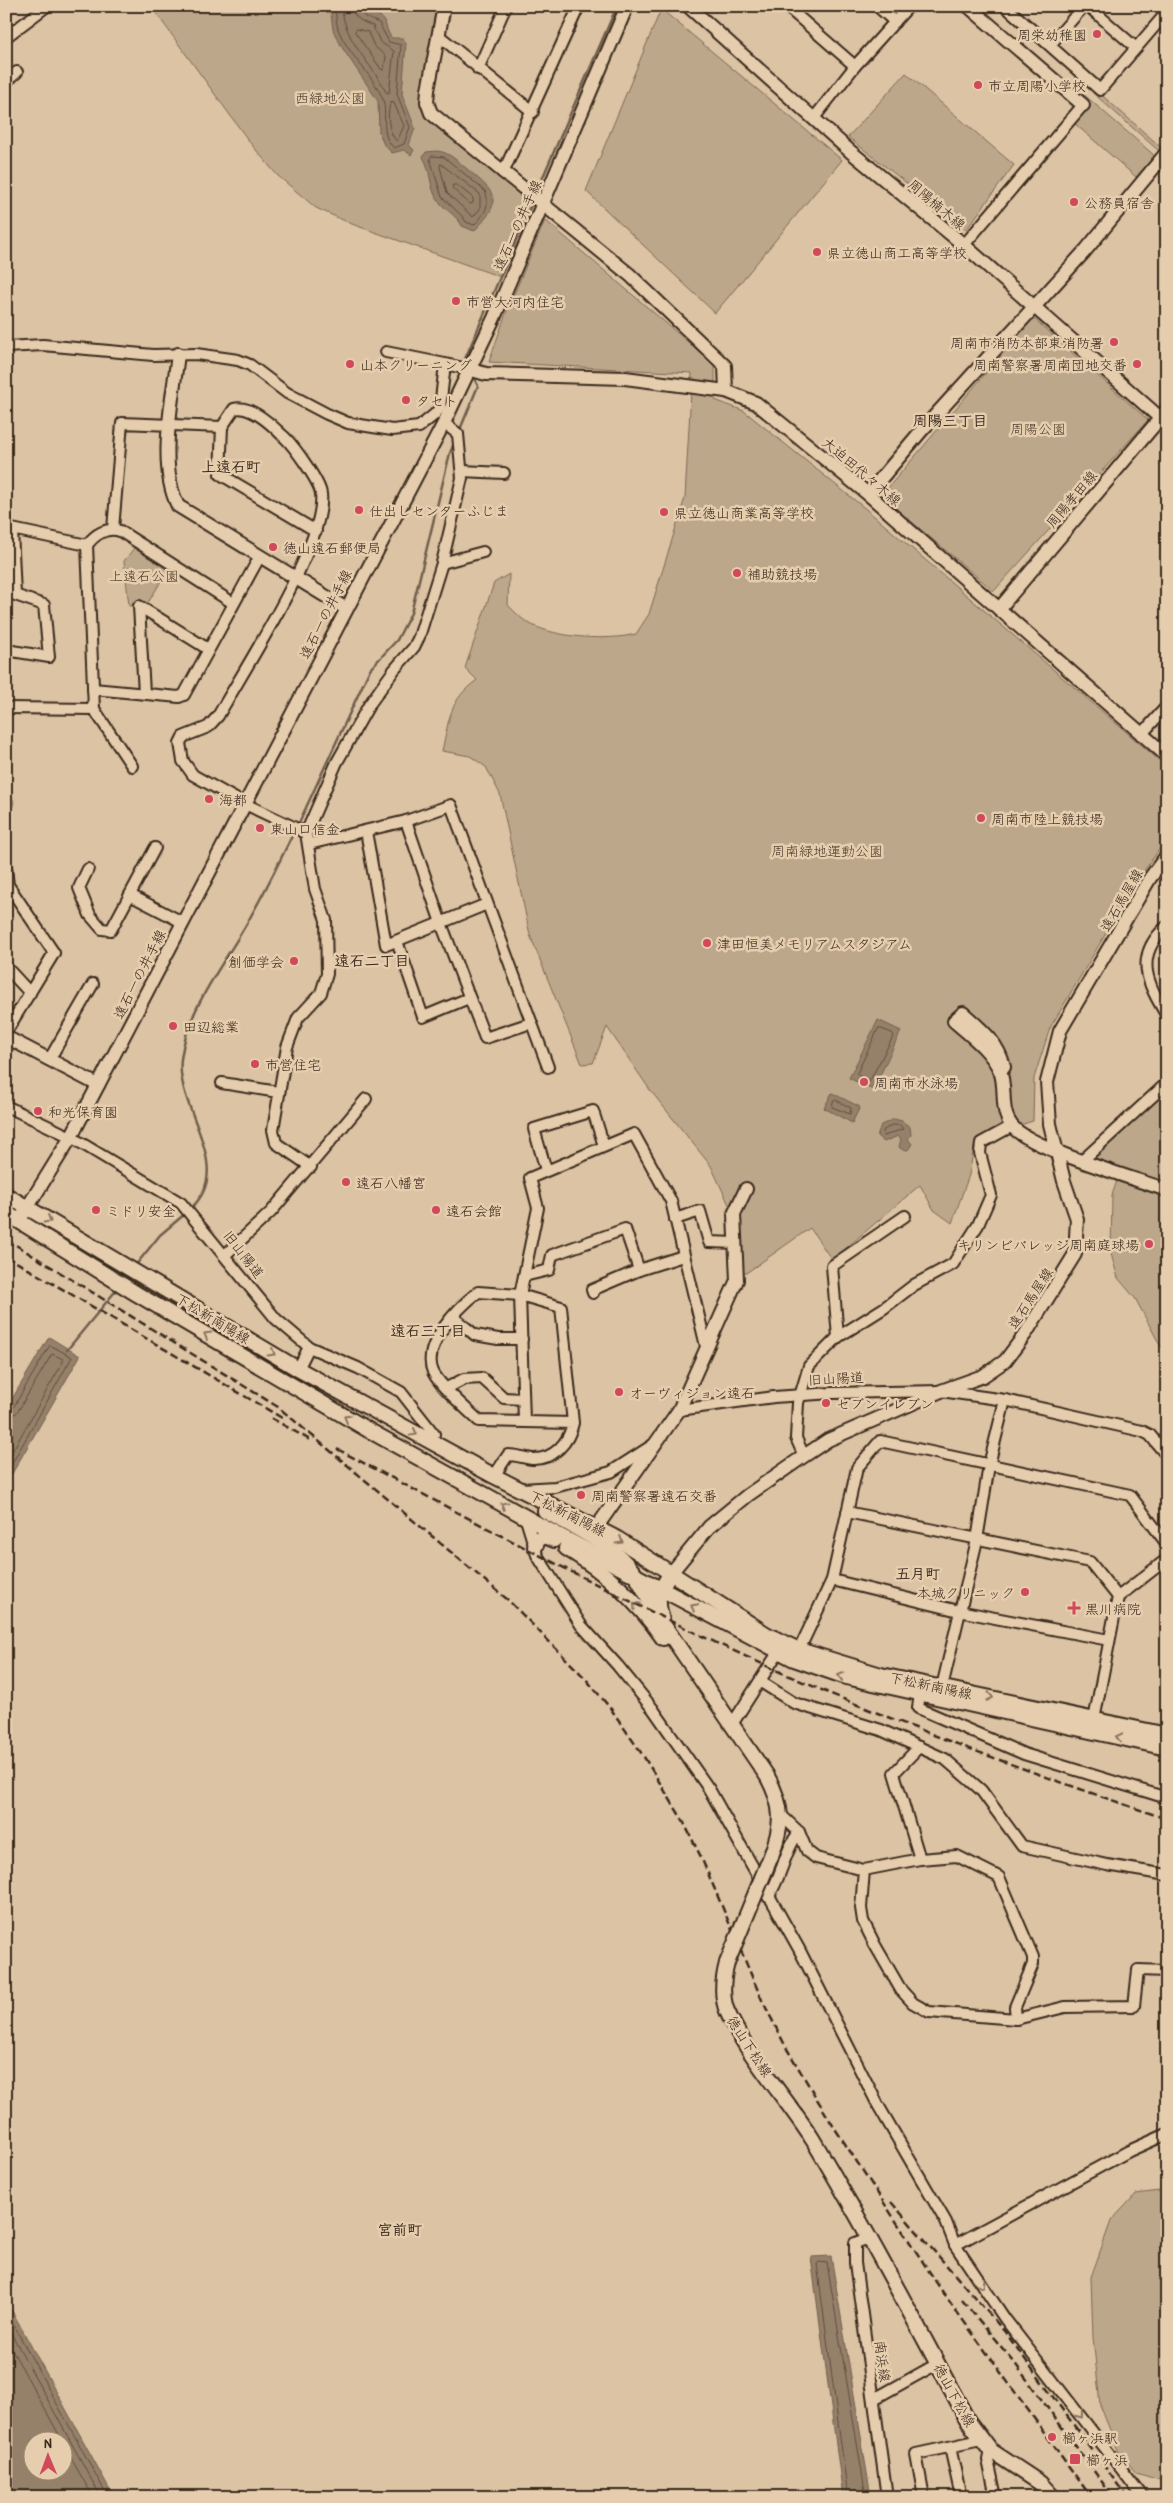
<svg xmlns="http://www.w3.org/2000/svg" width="1173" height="2503" font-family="'Patrick Hand','Klee One',sans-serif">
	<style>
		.green { fill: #bda78b; stroke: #7c6854 }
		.water { fill: #95806a; stroke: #715e4c; fill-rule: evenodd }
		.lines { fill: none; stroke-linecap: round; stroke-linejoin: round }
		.shore { stroke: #5f4c3c; stroke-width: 1 }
		.stream { stroke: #715e4c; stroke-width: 2.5 }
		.minor-casing { stroke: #3b2a1e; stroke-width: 14 }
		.tertiary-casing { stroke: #3b2a1e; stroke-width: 16 }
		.secondary-casing { stroke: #3b2a1e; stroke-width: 18 }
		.minor { stroke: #e5cdad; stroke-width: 10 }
		.tertiary { stroke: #e5cdad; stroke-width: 12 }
		.secondary { stroke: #e5cdad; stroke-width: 14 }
		.rail { stroke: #3b2a1e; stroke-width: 2.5; stroke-dasharray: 8 4; stroke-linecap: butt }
		.secondary-bridge-casing { stroke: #3b2a1e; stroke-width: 18; stroke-linecap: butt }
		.secondary-bridge { stroke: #e5cdad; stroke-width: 14 }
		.oneway { stroke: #88735e }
		.poi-dot { fill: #d1495b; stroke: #e5cdad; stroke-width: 2 }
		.labels { text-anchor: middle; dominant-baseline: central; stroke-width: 5; stroke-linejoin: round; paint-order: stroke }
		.poi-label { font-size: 14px; fill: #3b2a1e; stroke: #e5cdad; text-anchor: start }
		.park-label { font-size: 14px; fill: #4e3d2e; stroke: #e5cdad }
		.street-label { font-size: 14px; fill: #3b2a1e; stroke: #e5cdad }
		.neighbourhood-label { font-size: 15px; font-weight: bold; fill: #3b2a1e; stroke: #e5cdad }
	</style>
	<rect width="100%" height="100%" fill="#dbc3a4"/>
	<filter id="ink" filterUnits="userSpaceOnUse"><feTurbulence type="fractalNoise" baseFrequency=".02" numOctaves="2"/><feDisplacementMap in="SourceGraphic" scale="10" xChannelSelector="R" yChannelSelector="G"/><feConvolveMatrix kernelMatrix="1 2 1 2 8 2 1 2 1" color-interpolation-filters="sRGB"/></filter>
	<g filter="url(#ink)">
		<g class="green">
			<polygon points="151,6 436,6 422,98 428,117 437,127 536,204 501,277 352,224 316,208 277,175 251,144"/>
			<polygon points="661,9 842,160 715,313 586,191"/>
			<polygon points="906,73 1014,165 966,230 848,137"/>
			<polygon points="1096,90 1162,148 1159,151 1093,93"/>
			<polygon points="1082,93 1155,156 1136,177 1074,123 1079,96"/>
			<path d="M545,220L715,365V400L744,411L867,510L1167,767V838L1135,884L1050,1028L1034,1078L1033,1121L984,1136L974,1147L969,1175L952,1223L934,1210L920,1185L832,1260L810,1228L739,1278L731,1209L711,1166L650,1090L607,1027L593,1063L582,1064L530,935L500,794L486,767L470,756L442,751C449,720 449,700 477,680L465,668L494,583L509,574L508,605C516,613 522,620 532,625C559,638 607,641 636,634L649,614L685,498L692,373L489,362L505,316Z"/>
			<polygon points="1033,318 1148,420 994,591 881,496"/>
			<polygon points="134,548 168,570 146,606 136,601 135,606 129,606 124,561"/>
			<polygon points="1167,1084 1167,1347 1161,1347 1135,1298 1118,1278 1111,1254 1112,1195 1120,1172 1084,1160"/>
			<polygon points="1167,2190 1167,2482 1136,2473 1118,2450 1100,2405 1093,2337 1091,2277 1111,2221 1136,2194"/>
		</g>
		<g class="water">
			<path d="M330,6H362C369,14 378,12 383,19C387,25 387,33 392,38H403L406,43L402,94L415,128L409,145L414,150L411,155L404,150L392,153L384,145L379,132L378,101L343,49L333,30Z"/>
			<path d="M437,151C449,152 456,160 466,168C496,193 505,200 474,231L462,226C457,215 444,210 437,199C429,186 431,170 423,157L426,152Z"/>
			<polygon points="878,1020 901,1031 873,1090 849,1078"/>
			<polygon points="832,1093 860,1107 852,1123 824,1108"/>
			<polygon points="894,1119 902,1121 910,1127 911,1135 908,1139 912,1144 908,1150 901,1149 899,1147 901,1139 898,1136 884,1142 877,1136 881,1125"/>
			<polygon points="49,1337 80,1356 6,1484 6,1409"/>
			<polygon points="831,2256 871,2497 843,2497 811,2257"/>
			<path d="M6,2300L114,2497H6ZM62,2440V2470H32V2440Z"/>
		</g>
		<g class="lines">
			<g class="shore">
				<path d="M335,6C336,14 336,22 338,29C348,55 371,72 382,97C389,114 378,133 394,148L404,144L410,127L397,94L401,45L389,42L379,23L365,17L359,6"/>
				<path d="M341,6C347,47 369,58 386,92L389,93L394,51L380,42L373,26C363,22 353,19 352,6"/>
				<polygon points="357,29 368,32 374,46 386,56 384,70 381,69 355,32"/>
				<path d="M391,102L394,103L404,126L397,141C388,135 386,110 391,102Z"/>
				<path d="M432,156L444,157L485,191C491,205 484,215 474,225L466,222L462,216L442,197L430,159Z"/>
				<polygon points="441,164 480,194 480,209 473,217 447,193 440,167"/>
				<polygon points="453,185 457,185 473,198 473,203 470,204 453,189"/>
				<polygon points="879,1028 892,1033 894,1035 869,1082 857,1074"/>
				<polygon points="836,1100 851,1108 850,1114 832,1107 833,1102"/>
				<polygon points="892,1125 900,1125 903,1129 884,1136 883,1131"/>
				<polyline points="6,1411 13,1408 50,1345 72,1357 6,1474"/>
				<polyline points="6,1417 13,1416 18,1411 52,1354 63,1359 63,1362 6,1462"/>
				<polyline points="6,2311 108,2497"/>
				<polyline points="6,2324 101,2497"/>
				<polyline points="6,2339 62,2440"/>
				<polyline points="62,2442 93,2497"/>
				<polyline points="848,2497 817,2264 819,2262 827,2263 866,2497"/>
			</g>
			<g class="stream">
				<polyline points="536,193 617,6"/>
				<polyline points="467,363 465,359 533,200"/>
				<polyline points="459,432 478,386 473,375"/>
				<polyline points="298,825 370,669 397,640 411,613 450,453 455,441"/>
				<path d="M190,1209C237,1168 175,1108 181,1059C188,1005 227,961 252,914C268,886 281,858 295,830"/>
				<polyline points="135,1266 160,1235 186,1213"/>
				<polyline points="67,1350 118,1288"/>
			</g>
			<g class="minor-casing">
				<g id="minor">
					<polyline points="786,6 855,66"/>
					<polyline points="877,6 895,22"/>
					<polyline points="1005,6 1100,90 1167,12"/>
					<polyline points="1088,6 1135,47"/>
					<polyline points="438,35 533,112"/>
					<polyline points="6,37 47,6"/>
					<polyline points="1050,45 1084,6"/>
					<polyline points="478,69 506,6"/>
					<polyline points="6,82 17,72"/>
					<polyline points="814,118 855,66 909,6"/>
					<polyline points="503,173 579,6"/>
					<polyline points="964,245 1083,105"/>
					<polyline points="6,347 43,345 153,355 196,354 238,360 250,365 287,393 327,414 348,423 392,430 419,427 434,415 440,408 445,364 468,369"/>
					<polyline points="386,352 445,364"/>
					<polyline points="462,471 504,473"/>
					<polyline points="113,529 122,423 222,427"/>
					<polyline points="442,563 483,552"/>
					<polyline points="6,650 49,657 44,605 15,595 12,529 87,545"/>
					<polyline points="93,689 179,697 184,695 260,556"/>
					<polyline points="144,693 139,606 208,649"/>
					<polyline points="6,708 94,709"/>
					<polyline points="1141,735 1167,706"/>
					<path d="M132,766L94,709L87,545C95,534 107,527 120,531L233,603"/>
					<polyline points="6,806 7,802"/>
					<polyline points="406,821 441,923 485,1038 531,1023"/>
					<polyline points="366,831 386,945 487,904"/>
					<path d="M306,833L243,803L193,775L183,761L180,743L183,737L208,727L218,716C244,670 327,542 321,494C320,482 292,443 282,435C271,424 249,404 234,409L222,427L220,474L316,531"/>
					<polyline points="309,844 406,821 451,805 548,1067"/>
					<polyline points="6,867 8,885 54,953 6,1032"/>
					<polyline points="88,869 79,888 90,915 102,929 111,930 155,848"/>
					<polyline points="130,895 182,922"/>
					<path d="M1167,926C1133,956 1147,983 1167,1016"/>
					<polyline points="397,941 423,1017 469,998"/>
					<polyline points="6,967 30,993"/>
					<polyline points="49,1060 93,984"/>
					<polyline points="222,1083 278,1092"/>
					<polyline points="6,1106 71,1137 181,1203 276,1319 309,1347 358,1368 401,1392 434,1434 431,1443"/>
					<polyline points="1083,1160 1167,1083"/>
					<polyline points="311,1167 276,1143 273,1130 287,1047 298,1018 321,993 327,974 326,920 315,889 306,833 337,762 369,705 394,670 414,647 419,637 442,563 462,478 458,434 444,423"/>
					<polyline points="546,1170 534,1129 593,1111 604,1146"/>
					<polyline points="675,1219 700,1211 709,1242 736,1243"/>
					<polyline points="225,1255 271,1212 366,1099"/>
					<polyline points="524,1276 549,1270 552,1255 625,1229 639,1270"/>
					<polyline points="593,1293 592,1290 639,1270 683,1256"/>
					<polyline points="453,1317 475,1335 498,1339 522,1339"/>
					<polyline points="838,1337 832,1266 905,1216"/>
					<polyline points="298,1369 309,1347"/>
					<polyline points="447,1388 464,1379 482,1378 504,1398 523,1399"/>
					<polyline points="679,1410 774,1397 832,1393 941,1391 1005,1400 1142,1431 1150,1435 1167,1456"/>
					<polyline points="524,1421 520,1295 538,1208 530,1178 634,1134 671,1201 706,1346"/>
					<polyline points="804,1456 796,1438 798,1403 809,1366 838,1337 884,1308 914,1285 953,1264 978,1225 991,1195 980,1153 981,1143 1012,1126"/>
					<path d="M494,1476L508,1455C516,1455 524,1458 532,1459C554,1460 569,1442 573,1423L561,1307L520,1295L478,1292C458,1308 421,1345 433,1372C441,1388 466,1408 479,1421L573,1423"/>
					<polyline points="521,1489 555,1487 611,1472 653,1445"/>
					<polyline points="847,1512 1090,1562 1118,1597"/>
					<polyline points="525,1516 537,1555 581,1625 618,1666 653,1709 709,1789 799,1949 878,2105 946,2222 955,2245 1005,2319 1143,2497"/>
					<polyline points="832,1580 959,1611 1109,1640"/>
					<polyline points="799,1650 832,1580 857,1468 880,1441 1130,1495 1167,1544"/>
					<polyline points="761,1682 794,1703 881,1730 945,1759 981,1790 1022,1846 1107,1865 1167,1875"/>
					<polyline points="942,1687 977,1540 989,1465 1005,1400"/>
					<polyline points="920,1693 918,1708 1024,1754 1167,1798"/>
					<polyline points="1093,1725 1118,1597 1167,1559"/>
					<polyline points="731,1726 779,1651"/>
					<polyline points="919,1747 894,1773 920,1859"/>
					<polyline points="781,1815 799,1832 807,1851 816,1858 864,1870 920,1859 957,1856 999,1877 1033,1957 1033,1964 1015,2007 1016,2019 929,2012 913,2003 901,1990 875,1945 863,1921 861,1908 864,1870"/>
					<path d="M768,1897C782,1877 784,1851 799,1832"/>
					<polyline points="1016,2019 1065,2007 1134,2006 1138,1970 1167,1971"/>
					<polyline points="869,2238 855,2243 855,2263 887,2497"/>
					<polyline points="955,2245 1129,2151 1167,2134"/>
					<polyline points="874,2399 937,2364"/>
					<polyline points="950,2447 961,2497"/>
					<polyline points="990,2450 988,2460 996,2497"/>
					<polyline points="924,2497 916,2454 981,2440"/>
				</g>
			</g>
			<g class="tertiary-casing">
				<g id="tertiary">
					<polyline points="444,6 428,90 427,102 431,113 630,275 725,366 726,391"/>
					<polyline points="688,6 851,152 964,245 1167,424"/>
					<polyline points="968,6 1083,105"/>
					<path d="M178,354C173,398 157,465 178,506L345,608"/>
					<polyline points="468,369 486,374 625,378 726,391 756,403 868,494 1167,756"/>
					<polyline points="868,494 922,430 1085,251 1167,152"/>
					<polyline points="999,609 1167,410"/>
					<polyline points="6,1037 98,1085"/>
					<path d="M1000,1072L1004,1067C998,1042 981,1029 963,1013L954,1021C970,1035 991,1050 1000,1071C1007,1088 999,1110 1012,1126C1029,1148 1136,1179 1167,1190"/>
					<polyline points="19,1221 71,1137 444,423 494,318 627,6"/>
					<polyline points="596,1528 679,1410 737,1280 734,1214 746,1189"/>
					<polyline points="671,1573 709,1527 748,1495 804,1456 828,1440 941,1391 983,1376 1005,1361 1026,1333 1075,1254 1077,1219 1064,1181 1050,1124 1047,1082 1060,1031 1150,878 1167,855"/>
				</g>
			</g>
			<g class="secondary-casing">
				<g id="secondary">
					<polyline points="6,1195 298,1369 494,1476 616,1538 766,1634 799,1650 881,1675 1167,1735"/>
					<polyline points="6,1213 137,1294 370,1431 547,1529 794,1659 846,1677 1167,1748"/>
					<path d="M545,1511C576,1529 613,1544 634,1573C643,1586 650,1601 657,1614"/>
					<polyline points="535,1547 539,1538 544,1536 554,1540"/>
					<path d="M566,1548C604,1571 638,1602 663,1638"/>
					<path d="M671,1573C657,1593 656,1600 663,1624L767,1776C784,1807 783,1824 771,1856"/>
					<path d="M727,1963C723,1978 721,1996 727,2011C746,2054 787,2099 813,2140C868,2232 918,2327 968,2421L990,2450L1040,2483L1053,2497"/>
				</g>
			</g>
			<use href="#minor" class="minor"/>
			<use href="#tertiary" class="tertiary"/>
			<use href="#secondary" class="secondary"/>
			<g class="rail">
				<polyline points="6,1239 278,1407 508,1600 585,1678 611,1709 644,1757 682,1819 701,1857 762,2000 787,2049 832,2124 944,2294 1091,2497"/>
				<polyline points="6,1256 282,1418"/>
				<polyline points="271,1418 310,1440"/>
				<path d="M337,1449C497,1533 657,1620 824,1691C936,1738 1052,1780 1167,1819"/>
				<polyline points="891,2202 1005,2332 1127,2497"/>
				<polyline points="962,2300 1014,2362 1113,2497"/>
			</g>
			<g class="secondary-bridge-casing">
				<polyline id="secondary-bridge" points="727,1963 771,1856"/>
			</g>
			<use href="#secondary-bridge" class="secondary-bridge"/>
		</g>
		<defs><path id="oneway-chevron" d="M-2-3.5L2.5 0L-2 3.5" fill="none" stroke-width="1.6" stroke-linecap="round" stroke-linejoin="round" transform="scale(1.25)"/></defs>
		<g class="oneway">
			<use href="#oneway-chevron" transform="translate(48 1220) rotate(31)"/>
			<use href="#oneway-chevron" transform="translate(207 1335) rotate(-150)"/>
			<use href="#oneway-chevron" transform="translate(272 1353) rotate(31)"/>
			<use href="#oneway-chevron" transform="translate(347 1418) rotate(-150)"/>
			<use href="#oneway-chevron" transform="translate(414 1433) rotate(29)"/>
			<use href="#oneway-chevron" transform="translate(504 1505) rotate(-151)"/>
			<use href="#oneway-chevron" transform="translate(620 1541) rotate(31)"/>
			<use href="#oneway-chevron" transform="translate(636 1605) rotate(-133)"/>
			<use href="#oneway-chevron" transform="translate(694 1607) rotate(-152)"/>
			<use href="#oneway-chevron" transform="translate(841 1676) rotate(-163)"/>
			<use href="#oneway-chevron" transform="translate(990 1697) rotate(12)"/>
			<use href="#oneway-chevron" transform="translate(1119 1737) rotate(-167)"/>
			<use href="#oneway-chevron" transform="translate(982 2285) rotate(56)"/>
			<use href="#oneway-chevron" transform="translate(1080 2415) rotate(52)"/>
		</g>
	</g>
	<g class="poi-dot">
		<circle cx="1097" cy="34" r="5"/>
		<circle cx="978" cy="85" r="5"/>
		<circle cx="1074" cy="202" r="5"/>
		<circle cx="817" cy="252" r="5"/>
		<circle cx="456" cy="301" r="5"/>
		<circle cx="1114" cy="342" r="5"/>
		<circle cx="350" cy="364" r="5"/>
		<circle cx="1137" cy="364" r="5"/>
		<circle cx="406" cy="400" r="5"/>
		<circle cx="359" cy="510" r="5"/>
		<circle cx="664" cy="512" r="5"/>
		<circle cx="273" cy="547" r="5"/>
		<circle cx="737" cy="573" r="5"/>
		<circle cx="209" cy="799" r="5"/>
		<circle cx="981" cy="818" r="5"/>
		<circle cx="260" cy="828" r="5"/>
		<circle cx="707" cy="943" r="5"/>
		<circle cx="294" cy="961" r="5"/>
		<circle cx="173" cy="1026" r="5"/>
		<circle cx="255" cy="1064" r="5"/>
		<circle cx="864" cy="1082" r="5"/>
		<circle cx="38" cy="1111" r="5"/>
		<circle cx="346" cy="1182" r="5"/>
		<circle cx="96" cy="1210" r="5"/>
		<circle cx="436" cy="1210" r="5"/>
		<circle cx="1149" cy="1244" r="5"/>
		<circle cx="619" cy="1392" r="5"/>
		<circle cx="826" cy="1403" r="5"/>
		<circle cx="581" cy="1495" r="5"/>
		<circle cx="1025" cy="1592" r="5"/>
		<path d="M1071.5 1600.5h5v5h5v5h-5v5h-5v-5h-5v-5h5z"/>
		<circle cx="1052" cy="2437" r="5"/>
		<rect x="1069" y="2453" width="12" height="12" rx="2.5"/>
	</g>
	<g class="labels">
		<g class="poi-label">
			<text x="1087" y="34" text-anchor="end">周栄幼稚園</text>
			<text x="988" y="85">市立周陽小学校</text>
			<text x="1084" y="202">公務員宿舎</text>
			<text x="827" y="252">県立徳山商工高等学校</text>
			<text x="466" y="301">市営大河内住宅</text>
			<text x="1104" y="342" text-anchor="end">周南市消防本部東消防署</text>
			<text x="360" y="364">山本クリーニング</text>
			<text x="1127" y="364" text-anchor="end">周南警察署周南団地交番</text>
			<text x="416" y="400">タセト</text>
			<text x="369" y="510">仕出しセンターふじま</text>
			<text x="674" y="512">県立徳山商業高等学校</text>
			<text x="283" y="547">徳山遠石郵便局</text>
			<text x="747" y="573">補助競技場</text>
			<text x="219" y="799">海都</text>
			<text x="991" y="818">周南市陸上競技場</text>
			<text x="270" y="828">東山口信金</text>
			<text x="717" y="943">津田恒美メモリアムスタジアム</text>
			<text x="284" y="961" text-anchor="end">創価学会</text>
			<text x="183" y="1026">田辺総業</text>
			<text x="265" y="1064">市営住宅</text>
			<text x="874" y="1082">周南市水泳場</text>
			<text x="48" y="1111">和光保育園</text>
			<text x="356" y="1182">遠石八幡宮</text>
			<text x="106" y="1210">ミドリ安全</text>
			<text x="446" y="1210">遠石会館</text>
			<text x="1139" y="1244" text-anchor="end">キリンビバレッジ周南庭球場</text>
			<text x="629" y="1392">オーヴィジョン遠石</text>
			<text x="836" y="1403">セブンイレブン</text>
			<text x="591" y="1495">周南警察署遠石交番</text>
			<text x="1015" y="1592" text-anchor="end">本城クリニック</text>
			<text x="1085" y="1608">黒川病院</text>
			<text x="1062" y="2437">櫛ヶ浜駅</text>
			<text x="1086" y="2459">櫛ヶ浜</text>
		</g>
		<g class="park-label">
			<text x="330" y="97">西緑地公園</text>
			<text x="1038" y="428">周陽公園</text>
			<text x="144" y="575">上遠石公園</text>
			<text x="827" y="850">周南緑地運動公園</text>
		</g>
		<g class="street-label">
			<text transform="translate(937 204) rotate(40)">周陽楠木線</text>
			<text transform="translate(517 225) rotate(-66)">遠石一の井手線</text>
			<text transform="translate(862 471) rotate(40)">大迫田代々木線</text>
			<text transform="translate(1071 499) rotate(-50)">周陽孝田線</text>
			<text transform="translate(325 614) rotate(-63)">遠石一の井手線</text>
			<text transform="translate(1121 900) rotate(-60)">遠石馬屋線</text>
			<text transform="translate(139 974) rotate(-63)">遠石一の井手線</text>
			<text transform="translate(244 1254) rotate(52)">旧山陽道</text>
			<text transform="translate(1030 1298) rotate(-57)">遠石馬屋線</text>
			<text transform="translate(213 1318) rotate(31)">下松新南陽線</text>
			<text transform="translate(836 1378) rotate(-3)">旧山陽道</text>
			<text transform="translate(568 1513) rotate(27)">下松新南陽線</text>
			<text transform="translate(931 1685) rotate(12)">下松新南陽線</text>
			<text transform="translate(750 2046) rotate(57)">徳山下松線</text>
			<text transform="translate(883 2361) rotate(82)">南浜線</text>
			<text transform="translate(955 2395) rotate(61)">徳山下松線</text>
		</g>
		<g class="neighbourhood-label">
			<text x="950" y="420">周陽三丁目</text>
			<text x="231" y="466">上遠石町</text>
			<text x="372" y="960">遠石二丁目</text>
			<text x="428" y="1330">遠石三丁目</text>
			<text x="918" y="1573">五月町</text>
			<text x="400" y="2229">宮前町</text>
		</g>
	</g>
	<rect width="1173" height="2503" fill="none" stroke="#e5cdad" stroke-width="25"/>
	<rect x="12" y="12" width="1148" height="2478" fill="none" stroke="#3b2a1e" stroke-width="2" filter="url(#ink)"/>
	<g transform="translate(48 2456) rotate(359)"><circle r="24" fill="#e5cdad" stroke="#a18c74"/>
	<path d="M0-4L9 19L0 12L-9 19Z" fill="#d1495b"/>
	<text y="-8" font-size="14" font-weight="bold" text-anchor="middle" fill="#3b2a1e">N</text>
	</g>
</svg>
